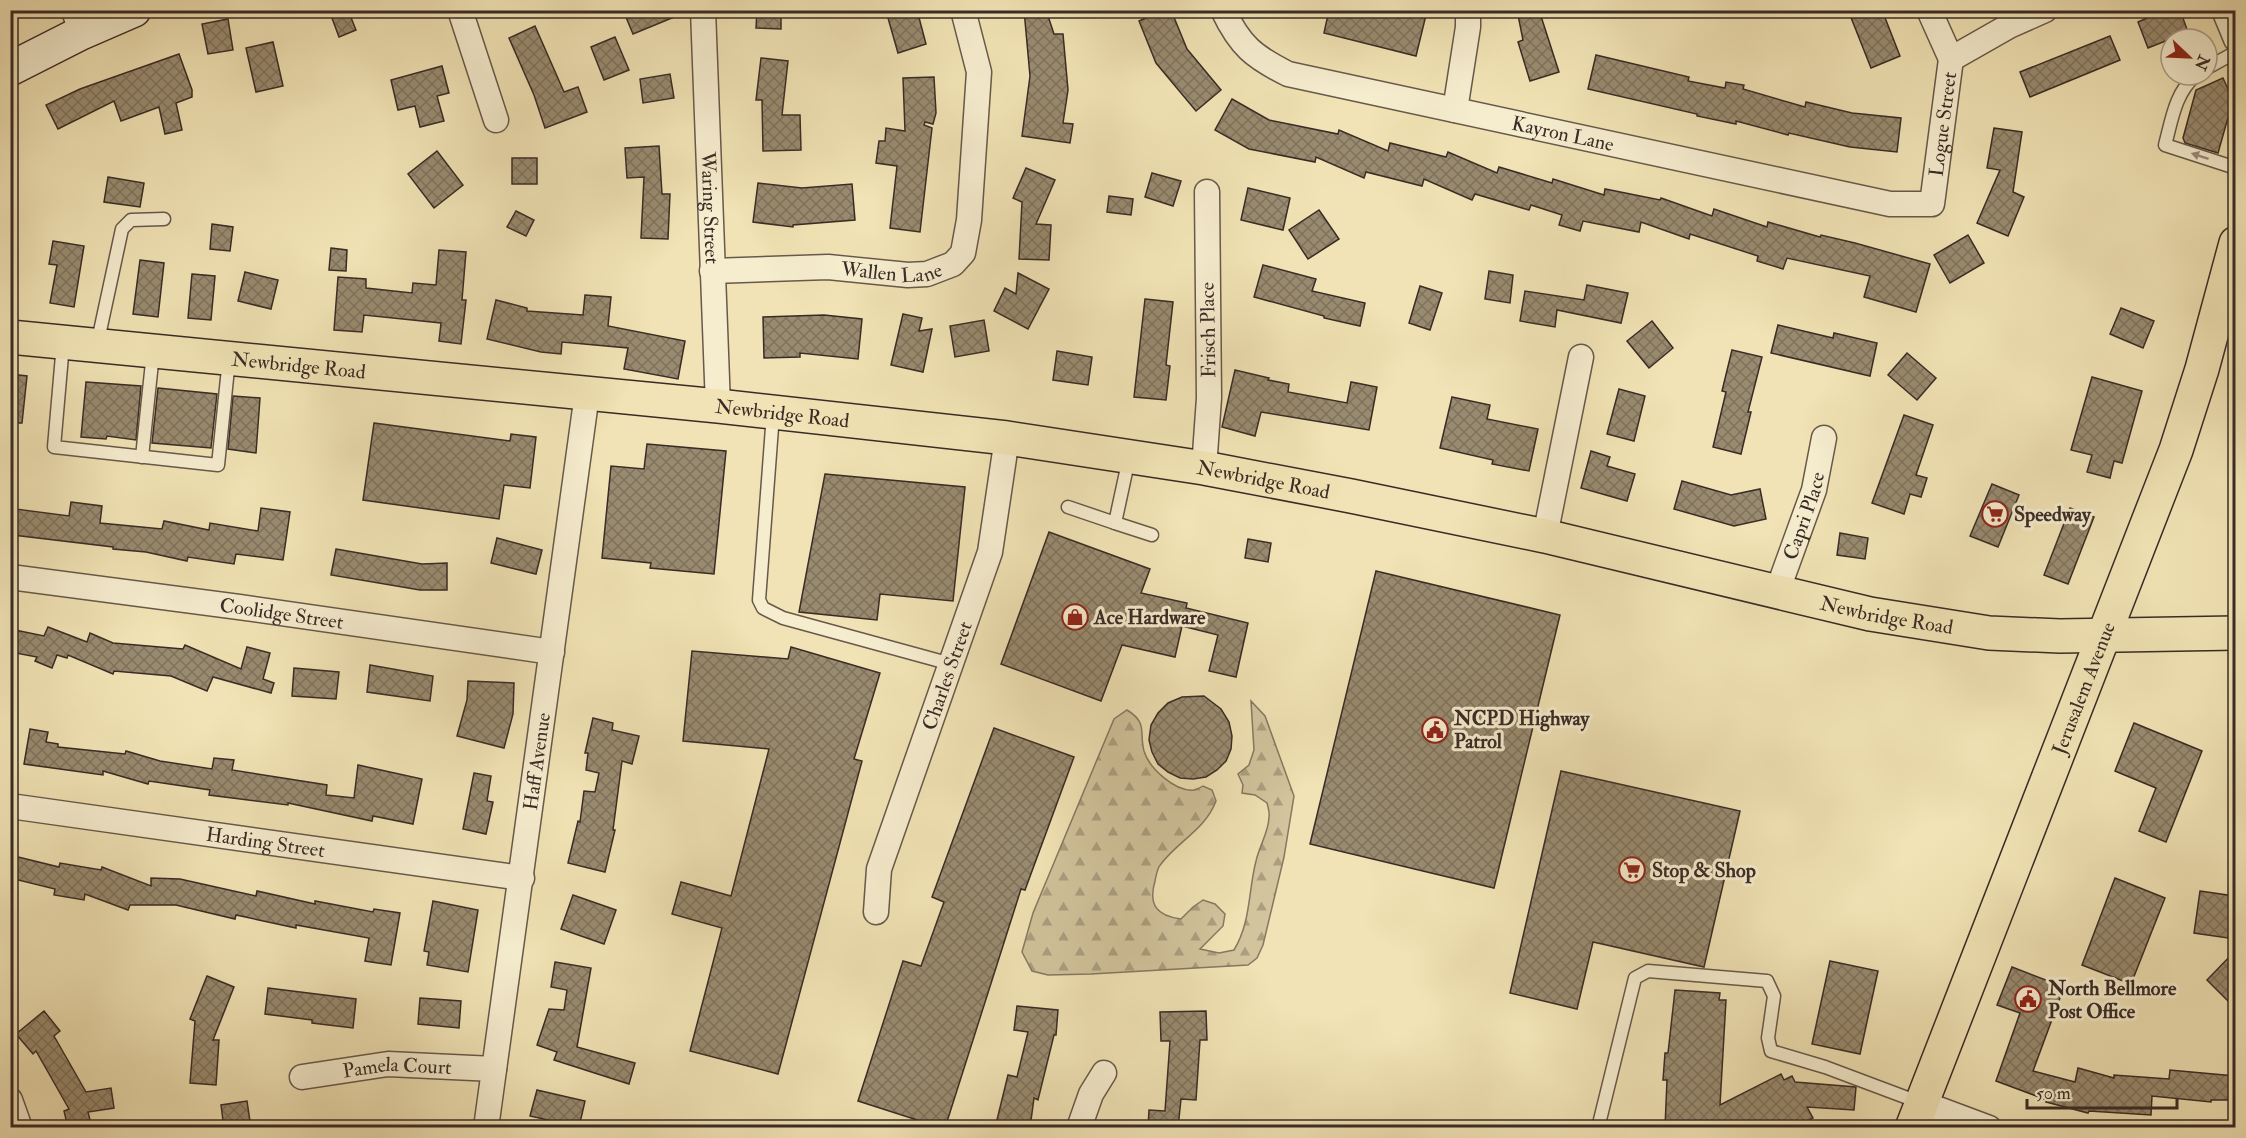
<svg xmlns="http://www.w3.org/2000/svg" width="2246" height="1138" font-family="'IM FELL Double Pica',serif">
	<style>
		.forest { fill: url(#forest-firs); stroke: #867862; stroke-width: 1.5 }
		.building { fill: url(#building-cross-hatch); stroke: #392b26; stroke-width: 1.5 }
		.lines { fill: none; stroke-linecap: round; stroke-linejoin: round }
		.lane-casing { stroke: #67594a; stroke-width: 15 }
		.street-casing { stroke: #67594a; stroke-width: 27 }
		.secondary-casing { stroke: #392b26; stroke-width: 36 }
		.primary-casing { stroke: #392b26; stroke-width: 36 }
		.lane { stroke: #f6edcf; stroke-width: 12 }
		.street { stroke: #f6edcf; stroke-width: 24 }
		.secondary { stroke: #f6edcf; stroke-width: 33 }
		.primary { stroke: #f1e3b5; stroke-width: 33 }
		.oneway { fill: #988c7a }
		.labels { text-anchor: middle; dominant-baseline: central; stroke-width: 6; stroke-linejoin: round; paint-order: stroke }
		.street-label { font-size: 20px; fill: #392b26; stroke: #f6edcf }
		.poi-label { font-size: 20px; font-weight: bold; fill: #392b26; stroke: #f6edcf; text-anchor: start }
	</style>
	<defs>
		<pattern id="forest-firs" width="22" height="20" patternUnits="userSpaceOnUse" patternTransform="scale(1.5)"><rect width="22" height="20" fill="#d2c49d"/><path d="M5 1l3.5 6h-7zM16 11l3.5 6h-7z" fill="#ab9f80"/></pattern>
		<pattern id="building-cross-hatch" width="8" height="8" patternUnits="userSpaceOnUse" patternTransform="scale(1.5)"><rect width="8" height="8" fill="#998b70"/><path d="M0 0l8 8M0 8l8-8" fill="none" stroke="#7e725c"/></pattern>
	</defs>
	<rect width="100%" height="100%" fill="#f1e3b5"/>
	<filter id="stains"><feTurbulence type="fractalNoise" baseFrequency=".00333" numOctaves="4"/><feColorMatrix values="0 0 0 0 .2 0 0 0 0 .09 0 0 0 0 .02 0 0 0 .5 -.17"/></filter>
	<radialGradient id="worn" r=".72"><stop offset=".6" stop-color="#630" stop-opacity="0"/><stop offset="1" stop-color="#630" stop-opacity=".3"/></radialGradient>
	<path class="forest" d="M1251,701L1265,716L1294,796L1284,857L1263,945L1257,958L1248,965L1091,974L1048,975L1032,971L1022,952L1033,913L1114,719L1127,710C1148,723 1139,732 1144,751C1149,768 1175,792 1194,790C1197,789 1200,788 1203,786L1212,790L1216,801C1205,830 1178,841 1161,864C1157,868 1156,876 1155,881C1148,905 1157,916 1181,919L1193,907L1203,900L1215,904L1225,914L1223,926L1200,949L1219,953L1234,950C1251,922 1248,892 1256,861C1259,847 1269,831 1269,817C1270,813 1268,807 1267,803L1255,795L1242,793L1243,785L1238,774L1249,765L1254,750Z"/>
	<g class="building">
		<polygon points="329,10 348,10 356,30 339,37"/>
		<polygon points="623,10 689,10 689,11 633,34"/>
		<polygon points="757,10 781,10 781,29 756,28"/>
		<polygon points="917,10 926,44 898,53 888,18"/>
		<polygon points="1024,10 1046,10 1054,34 1063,34 1068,90 1063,123 1073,124 1070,143 1022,136 1030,76"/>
		<polygon points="1164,10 1171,10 1187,49 1221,90 1196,111 1156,63 1139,21"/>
		<polygon points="1329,10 1408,10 1426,15 1416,56 1324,33"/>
		<polygon points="1517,10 1539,10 1559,72 1530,81 1518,42 1523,40"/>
		<polygon points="1848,10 1882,10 1900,56 1871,68"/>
		<polygon points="2166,10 2180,10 2188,32 2148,48 2138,22"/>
		<polygon points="228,19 233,50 208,54 202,24"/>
		<polygon points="535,26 564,92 578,87 587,112 545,128 534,95 509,38"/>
		<polygon points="2110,36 2120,60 2030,97 2020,72"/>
		<polygon points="615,37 629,70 604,80 591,47"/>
		<polygon points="273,42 283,86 256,92 246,48"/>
		<polygon points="179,54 192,90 192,97 176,103 182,130 165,134 159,107 121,121 114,101 58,129 46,105 80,89"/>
		<polygon points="1596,55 1689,77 1688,81 1725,88 1726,82 1744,85 1743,89 1805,107 1806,102 1852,113 1901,118 1897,152 1850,147 1789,133 1788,135 1736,121 1736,124 1697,116 1697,114 1588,89"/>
		<polygon points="761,58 788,61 782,115 800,115 801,150 763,151 762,100 756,100"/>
		<polygon points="442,66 449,93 437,96 444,121 420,127 415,106 398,110 391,80"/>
		<polygon points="670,74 674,98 643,103 640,79"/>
		<polygon points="934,77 936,113 933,124 925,122 924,125 932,128 920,232 890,228 897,166 876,163 879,141 885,141 886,128 905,131 903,78"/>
		<polygon points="2223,78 2233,100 2218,153 2185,143 2183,138 2196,90"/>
		<polygon points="1232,99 1269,120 1338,134 1339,130 1388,151 1390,143 1446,157 1448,152 1497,173 1499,167 1552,183 1553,179 1604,195 1605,189 1660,200 1661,198 1712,216 1714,209 1767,227 1768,222 1820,237 1821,235 1855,243 1930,264 1916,312 1864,297 1870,276 1787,258 1783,269 1757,261 1758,256 1690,234 1689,239 1641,222 1639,232 1583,221 1580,231 1559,225 1562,215 1531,205 1529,210 1475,194 1472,200 1424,179 1422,186 1366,172 1364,178 1316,157 1315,162 1249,149 1215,130"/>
		<polygon points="1994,128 2022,132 2013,192 2024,197 2008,236 1977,223 2000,170 1987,168"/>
		<polygon points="659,146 662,194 670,194 668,239 641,238 644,177 627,178 625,148"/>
		<polygon points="437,151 463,185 434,208 408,174"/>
		<rect x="512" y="158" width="25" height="26"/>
		<polygon points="1026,168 1055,180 1036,224 1051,225 1049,260 1019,259 1022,202 1013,198"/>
		<polygon points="1152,173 1181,181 1173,206 1145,197"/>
		<polygon points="108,177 144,183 140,207 104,202"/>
		<polygon points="758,183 802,188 852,184 855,220 793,225 793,227 753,222"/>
		<polygon points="1248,188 1290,198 1283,230 1241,220"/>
		<polygon points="1109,196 1133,199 1131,215 1107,212"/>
		<polygon points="1319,210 1339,239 1308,259 1289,230"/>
		<polygon points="516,211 534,220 526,236 507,227"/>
		<polygon points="212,224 233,227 230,251 210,249"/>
		<polygon points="1968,235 1984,263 1950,283 1934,255"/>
		<polygon points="53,241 84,246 74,307 50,303 57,265 49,264"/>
		<polygon points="331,248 347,250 346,271 329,270"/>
		<polygon points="439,250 466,252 462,300 466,300 461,344 439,341 441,323 364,315 362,332 334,330 338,277 366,279 366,288 412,293 413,283 436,285"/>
		<polygon points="140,260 164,263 158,317 133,314"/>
		<polygon points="1263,265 1316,279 1312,291 1365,303 1360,326 1324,318 1324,316 1254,297"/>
		<polygon points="1489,271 1513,275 1510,303 1485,299"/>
		<polygon points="245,272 278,280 271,309 238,301"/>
		<polygon points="1018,273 1049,289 1028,329 994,311 1005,288 1016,294"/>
		<polygon points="192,274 215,276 211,320 188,318"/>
		<polygon points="1587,285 1628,293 1621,323 1557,310 1555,327 1520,321 1525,291 1584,300"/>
		<polygon points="1420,286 1442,293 1430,330 1409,323"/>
		<polygon points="585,295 611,297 608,326 685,341 678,379 624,369 628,348 562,342 561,354 541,352 487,339 496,300 527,308 527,311 583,315"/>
		<polygon points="1145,299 1173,302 1166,365 1170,366 1166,400 1134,397"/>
		<polygon points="2121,308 2154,321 2143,348 2110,334"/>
		<polygon points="903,314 922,318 919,331 932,329 923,372 891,365"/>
		<polygon points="824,315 862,319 858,359 800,353 800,357 764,358 763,317"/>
		<polygon points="984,320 989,351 955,357 950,326"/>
		<polygon points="1652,321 1673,348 1649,368 1627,341"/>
		<polygon points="1778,325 1833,338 1834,333 1877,343 1870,376 1771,353"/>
		<polygon points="1732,350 1762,357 1748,412 1751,412 1741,454 1713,447 1726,392 1722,391"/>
		<polygon points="1057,351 1092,357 1088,385 1053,380"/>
		<polygon points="1907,353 1936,378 1917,400 1888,375"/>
		<polygon points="1235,370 1269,378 1268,380 1289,384 1288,392 1347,403 1351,382 1377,387 1369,430 1261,412 1255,436 1222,427"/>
		<polygon points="10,374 27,376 22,423 10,423"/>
		<polygon points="2092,377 2142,391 2122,463 2114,461 2110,478 2087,472 2092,455 2071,450"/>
		<polygon points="86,382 141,386 136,440 107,436 106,439 81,437"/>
		<polygon points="158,388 217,394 211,448 152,443"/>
		<polygon points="1619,389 1645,396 1634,441 1607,434"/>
		<polygon points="233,396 260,398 256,453 228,449"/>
		<polygon points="1452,397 1490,405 1487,419 1538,429 1529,471 1492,464 1493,460 1440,448"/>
		<polygon points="1904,415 1933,425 1916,475 1927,478 1921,497 1910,494 1904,514 1872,503"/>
		<polygon points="374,423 510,441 511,434 536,437 530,488 504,485 499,519 363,500"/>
		<polygon points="647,444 726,451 714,574 650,568 651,563 602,558 611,466 644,469"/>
		<polygon points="1591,451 1610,457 1607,466 1635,474 1627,501 1581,488"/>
		<polygon points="825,474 965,487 953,601 880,594 877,620 799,612"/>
		<polygon points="1682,481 1731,495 1760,489 1766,519 1734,526 1674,509"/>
		<polygon points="1992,484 2019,495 1998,547 1970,536"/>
		<polygon points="71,502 102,506 100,523 162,529 164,521 209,530 210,523 258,531 261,508 290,512 283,560 236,554 234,564 188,557 187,561 146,552 113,549 113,547 13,535 16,509 69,516"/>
		<polygon points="2070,508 2094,517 2068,584 2044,575"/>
		<polygon points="1049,532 1150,569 1141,593 1187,603 1186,608 1248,623 1236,677 1209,671 1218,635 1182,626 1175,657 1122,645 1101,701 1001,664"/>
		<polygon points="1840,533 1868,538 1865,559 1837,555"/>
		<polygon points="497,538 542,550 536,574 491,563"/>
		<polygon points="1248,539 1271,543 1268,562 1245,558"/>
		<polygon points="336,549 422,564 447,563 447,590 420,590 331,575"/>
		<polygon points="1376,571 1560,615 1494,888 1310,844"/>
		<polygon points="48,627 87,642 90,633 113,643 183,649 185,645 241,669 247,647 270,653 263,679 274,683 271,693 213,677 207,691 171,676 114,671 113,674 68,655 67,658 57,655 52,668 35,661 37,657 10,652 10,629 44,636"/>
		<polygon points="791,647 880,673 854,759 862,761 778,1074 690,1051 722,928 672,914 681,882 731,896 769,749 683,741 692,651 788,659"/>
		<polygon points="370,665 433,676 430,701 367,692"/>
		<polygon points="294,668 339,672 336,699 292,696"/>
		<polygon points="468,681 514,683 513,714 504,748 457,736 467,700"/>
		<polygon points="1204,696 1221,709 1229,722 1232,736 1231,749 1226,761 1217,770 1206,777 1193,779 1180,778 1168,772 1158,764 1152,752 1149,740 1151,725 1158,713 1168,703 1182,697"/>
		<polygon points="593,718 613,723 612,730 639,736 632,764 622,761 613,830 615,830 605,872 568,863 578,821 580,822 584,791 595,792 599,773 586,770 588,753 585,753"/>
		<polygon points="2134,723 2202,751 2166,842 2139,831 2156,788 2115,771"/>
		<polygon points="994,728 1074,757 1025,890 1021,889 945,1128 942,1128 858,1101 903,961 921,966 944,902 932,897"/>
		<polygon points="30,729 48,732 46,742 58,744 58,747 125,754 126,751 160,761 212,769 214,758 234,760 232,770 327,785 326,795 354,798 358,765 422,779 413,824 373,816 372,821 288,803 288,805 209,795 210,790 149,781 148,784 103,771 103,775 24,764"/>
		<polygon points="1561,771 1740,811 1704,967 1593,942 1577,1009 1510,993"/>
		<polygon points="474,773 491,776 487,801 493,802 486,834 463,829"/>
		<polygon points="10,855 59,867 60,863 101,870 102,867 151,886 151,878 180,879 256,896 257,891 315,904 315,901 373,912 374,909 400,913 391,965 365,961 369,938 296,925 296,928 236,915 235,919 176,905 130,905 128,910 85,894 84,900 54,895 55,889 10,878"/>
		<polygon points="2115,878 2165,898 2131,984 2082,965"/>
		<polygon points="2200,891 2234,896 2228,938 2194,933"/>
		<polygon points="573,895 616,910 604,944 561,929"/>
		<polygon points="433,901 478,910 468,972 427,965 429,952 424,951"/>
		<polygon points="2235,951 2235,1008 2207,980"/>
		<polygon points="1830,961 1878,971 1860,1054 1812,1044"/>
		<polygon points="555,962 591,968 577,1047 635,1063 629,1084 554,1060 557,1052 537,1045 549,1009 564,1010 567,990 551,987"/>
		<polygon points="2012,967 2064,987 2033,1071 2075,1082 2078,1068 2114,1078 2114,1075 2169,1079 2170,1070 2235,1076 2235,1100 2211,1100 2211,1102 2152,1096 2151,1115 2089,1111 2088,1113 2046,1102 2047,1100 1996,1081 2020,1013 1997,1005"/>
		<polygon points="207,976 234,987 213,1040 219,1040 216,1085 190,1083 195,1021 190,1019"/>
		<polygon points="268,988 356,999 353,1028 312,1023 312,1020 265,1014"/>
		<polygon points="1675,990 1720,993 1719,1000 1726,1000 1720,1105 1781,1074 1784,1080 1792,1076 1795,1082 1856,1087 1854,1110 1807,1107 1813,1118 1795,1128 1665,1128 1667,1080 1663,1080 1665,1053 1668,1053"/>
		<polygon points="420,998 461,1001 459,1028 418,1024"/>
		<polygon points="1017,1006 1058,1010 1056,1035 1054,1035 1038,1100 1034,1098 1030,1128 995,1128 1008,1075 1017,1077 1028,1032 1014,1030"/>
		<polygon points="44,1011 60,1031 54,1036 86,1092 111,1088 114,1108 88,1112 92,1128 68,1128 64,1111 69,1109 36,1051 33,1054 16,1034"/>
		<polygon points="1206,1011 1207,1040 1200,1040 1196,1100 1181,1099 1178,1128 1148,1128 1149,1110 1165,1111 1170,1041 1161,1041 1160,1012"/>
		<polygon points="537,1090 585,1101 579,1127 530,1116"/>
		<polygon points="247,1101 251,1128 224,1128 221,1105"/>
	</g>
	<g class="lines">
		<g class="lane-casing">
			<g id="lane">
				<polyline points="2207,68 2236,52"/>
				<path d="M2196,75C2175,93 2172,119 2165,145L2236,168"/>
				<polyline points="63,344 54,447 218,465 229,359"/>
				<polyline points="97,345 122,229 131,220 164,219"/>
				<polyline points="773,414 759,600 763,608 783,618 951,664"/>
				<polyline points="142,457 153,353"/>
				<polyline points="1068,507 1115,523 1129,458"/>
				<polyline points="1115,523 1152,535"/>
				<polyline points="1598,1128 1635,978 1648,971 1767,981 1774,996 1768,1038 1771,1051 1825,1067 1921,1103"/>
			</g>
		</g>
		<g class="street-casing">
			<g id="street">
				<polyline points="74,10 81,33"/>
				<polyline points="460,10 496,120"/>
				<path id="s1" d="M703,10L718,406"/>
				<path id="s2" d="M1223,10C1240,46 1254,57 1288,74L1890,204H1932L1951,59L1929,10"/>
				<polyline points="2224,10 2236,39"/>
				<polyline points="1951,59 2009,26 2045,10"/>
				<polyline points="1455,110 1468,27 1468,10"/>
				<path id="s3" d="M712,271L828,267L908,275L927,274L953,264L963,253L969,220L979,72L963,10"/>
				<polyline points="1204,468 1209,398 1207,192"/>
				<polyline points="1545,536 1581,357"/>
				<path id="s4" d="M10,577L239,607L552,652"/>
				<path id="s5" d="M1777,592L1814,490L1824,438"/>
				<path id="s6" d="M10,806L522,878"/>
				<path id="s7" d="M876,912L879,869L990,552L1007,438"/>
				<path id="s8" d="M302,1077L388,1064L494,1069"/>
				<polyline points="10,1100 20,1128"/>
				<polyline points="1922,1103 1989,1128"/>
				<path id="s9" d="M486,1128L587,394"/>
				<polyline points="1079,1128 1091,1094 1104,1073"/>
			</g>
		</g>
		<g class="secondary-casing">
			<polyline id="secondary" points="10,69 81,33 134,10"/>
		</g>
		<g class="primary-casing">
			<g id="primary">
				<path id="s10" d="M10,337L718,406L1007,438L1204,468L1351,496L1545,536L1870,614L1989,633L2060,636L2236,633"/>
				<path id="s11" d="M1912,1128L2176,450L2202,369L2236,243"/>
			</g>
		</g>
		<use href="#lane" class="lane"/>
		<use href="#street" class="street"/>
		<use href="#secondary" class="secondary"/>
		<use href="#primary" class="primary"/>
	</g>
	<defs><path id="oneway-solid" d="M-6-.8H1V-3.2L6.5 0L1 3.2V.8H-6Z" transform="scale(1.5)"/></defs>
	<use class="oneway" href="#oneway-solid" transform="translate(2200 156) rotate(-162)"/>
	<defs>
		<g id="supermarket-ring" transform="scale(1.35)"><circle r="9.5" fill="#f6edcf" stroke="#8f2418" stroke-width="1.5"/><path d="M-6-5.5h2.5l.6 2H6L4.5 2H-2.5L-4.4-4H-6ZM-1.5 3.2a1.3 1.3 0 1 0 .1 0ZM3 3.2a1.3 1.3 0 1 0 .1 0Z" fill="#8f2418"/></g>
		<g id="shop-ring" transform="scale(1.35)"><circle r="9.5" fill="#f6edcf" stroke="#8f2418" stroke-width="1.5"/><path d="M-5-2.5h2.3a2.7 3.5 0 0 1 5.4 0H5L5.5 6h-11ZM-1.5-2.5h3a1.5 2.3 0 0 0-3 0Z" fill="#8f2418"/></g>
		<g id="civic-ring" transform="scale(1.35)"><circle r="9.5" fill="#f6edcf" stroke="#8f2418" stroke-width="1.5"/><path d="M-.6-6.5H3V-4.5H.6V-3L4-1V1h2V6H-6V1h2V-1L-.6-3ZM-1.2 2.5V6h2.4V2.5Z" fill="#8f2418"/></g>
	</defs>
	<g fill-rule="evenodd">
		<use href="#supermarket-ring" x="1995" y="514"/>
		<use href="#shop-ring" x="1075" y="617"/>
		<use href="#civic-ring" x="1435" y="730"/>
		<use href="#supermarket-ring" x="1632" y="870"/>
		<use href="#civic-ring" x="2028" y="999"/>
	</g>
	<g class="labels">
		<g class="street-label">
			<text stroke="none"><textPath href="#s2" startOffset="832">Logue Street</textPath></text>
			<text stroke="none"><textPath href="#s2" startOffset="375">Kayron Lane</textPath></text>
			<text stroke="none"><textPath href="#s1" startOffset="198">Waring Street</textPath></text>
			<text stroke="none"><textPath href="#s3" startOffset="180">Wallen Lane</textPath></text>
			<text transform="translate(1208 330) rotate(-91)">Frisch Place</text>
			<text stroke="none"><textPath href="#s10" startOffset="290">Newbridge Road</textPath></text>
			<text stroke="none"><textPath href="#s10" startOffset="776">Newbridge Road</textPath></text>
			<text stroke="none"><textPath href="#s10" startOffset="1262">Newbridge Road</textPath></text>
			<text stroke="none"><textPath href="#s5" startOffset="81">Capri Place</textPath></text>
			<text stroke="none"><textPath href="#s4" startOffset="274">Coolidge Street</textPath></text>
			<text stroke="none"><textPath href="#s10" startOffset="1900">Newbridge Road</textPath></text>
			<text stroke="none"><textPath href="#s7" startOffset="248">Charles Street</textPath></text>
			<text stroke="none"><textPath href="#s11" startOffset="472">Jerusalem Avenue</textPath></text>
			<text stroke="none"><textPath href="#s9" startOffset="370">Haff Avenue</textPath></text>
			<text stroke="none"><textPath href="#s6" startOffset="258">Harding Street</textPath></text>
			<text stroke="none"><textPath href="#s8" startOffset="96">Pamela Court</textPath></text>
		</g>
		<g class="poi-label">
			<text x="2014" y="514">Speedway</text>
			<text x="1094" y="617">Ace Hardware</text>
			<text x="1454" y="718">NCPD Highway<tspan x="1454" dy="23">Patrol</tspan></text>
			<text x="1652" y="870">Stop &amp; Shop</text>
			<text x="2048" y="988">North Bellmore<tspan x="2048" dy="23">Post Office</tspan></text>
		</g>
	</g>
	<rect width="2246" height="1138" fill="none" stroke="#f1e3b5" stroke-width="36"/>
	<rect x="12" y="12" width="2222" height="1114" fill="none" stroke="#392b26" stroke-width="3"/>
	<rect x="18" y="18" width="2210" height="1102" fill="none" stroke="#392b26" stroke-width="1.5"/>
	<g transform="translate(2189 57) rotate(113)"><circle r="28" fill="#f6edcf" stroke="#aa9f8b" stroke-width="1.5"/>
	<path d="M0-4.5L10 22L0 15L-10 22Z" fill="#8f2418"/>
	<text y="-9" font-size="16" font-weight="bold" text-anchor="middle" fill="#392b26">N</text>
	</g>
	<path d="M2027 1099v9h150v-9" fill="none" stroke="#392b26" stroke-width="3"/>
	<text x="2036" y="1099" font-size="18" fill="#392b26" stroke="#f6edcf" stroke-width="4.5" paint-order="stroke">50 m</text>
	<rect width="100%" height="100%" filter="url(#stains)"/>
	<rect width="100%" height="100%" fill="url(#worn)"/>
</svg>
